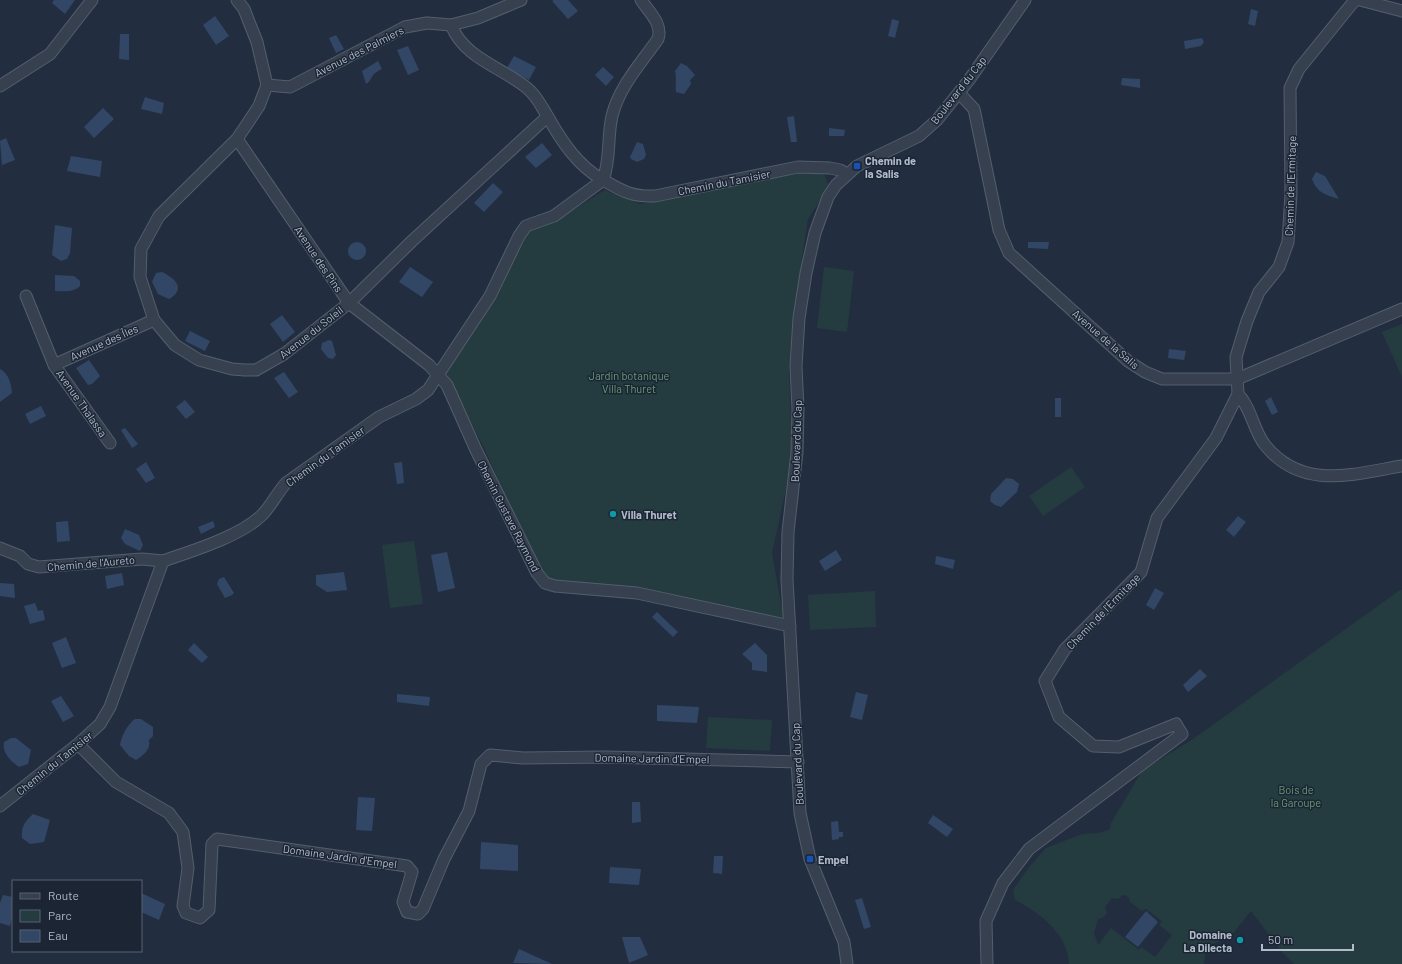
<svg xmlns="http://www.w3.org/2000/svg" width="1402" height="964" font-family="Barlow,sans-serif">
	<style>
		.green { fill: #243c40; fill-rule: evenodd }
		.water { fill: #324666 }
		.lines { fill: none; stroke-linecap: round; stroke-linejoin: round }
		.minor-casing { stroke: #545e6d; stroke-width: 13 }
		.minor { stroke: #36404f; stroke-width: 11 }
		.transit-dot { fill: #1a4fb4; stroke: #1b2534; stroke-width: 1.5 }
		.culture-dot { fill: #0f9aa8; stroke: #1b2534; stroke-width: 1.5 }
		.labels { text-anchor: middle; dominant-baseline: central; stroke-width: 3; stroke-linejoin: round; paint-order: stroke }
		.street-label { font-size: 11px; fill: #b2bbca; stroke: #1b2534 }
		.poi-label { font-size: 11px; font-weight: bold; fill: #b2bbca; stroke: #1b2534; text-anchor: start }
		.park-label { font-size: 11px; fill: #679d75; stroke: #1b2534 }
	</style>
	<rect width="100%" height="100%" fill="#222e3f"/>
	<g class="green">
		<polygon points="823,172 829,186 808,219 793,317 789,372 792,446 786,489 772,553 783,615 781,618 549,580 539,570 484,448 446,373 528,229 555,221 605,190 640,204 794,174"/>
		<polygon points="824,267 854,271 847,332 817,328"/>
		<polygon points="1402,324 1402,377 1382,332"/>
		<polygon points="1071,467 1085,487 1043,516 1029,496"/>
		<polygon points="414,541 423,604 390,608 382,545"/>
		<path d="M1400,590H1402V964H1294L1282,952L1251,911L1231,936L1208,946L1205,954L1204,964H1013H1069C1068,934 1040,913 1015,900L1013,890L1029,867L1046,848L1082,834L1099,833L1110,829L1111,823L1142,771L1193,739ZM1125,895L1129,898L1130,902L1142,911L1146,909L1162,921L1159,925L1172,935L1155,957L1141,947L1139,950L1111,928L1098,945L1094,933L1098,919L1104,917L1107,913L1105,907L1112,898L1119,899L1121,896Z"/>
		<polygon points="875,591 876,627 810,630 808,595"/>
		<polygon points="708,717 772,720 770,751 706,748"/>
	</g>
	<g class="water">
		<polygon points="54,0 75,0 65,14 52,3"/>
		<polygon points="554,0 568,0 578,11 568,19 552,1"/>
		<polygon points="1251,9 1258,11 1255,26 1248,24"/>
		<polygon points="215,16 229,36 216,45 203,25"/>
		<polygon points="892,19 899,21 895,38 888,36"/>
		<polygon points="120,34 129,34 129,60 119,59"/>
		<polygon points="336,35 344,49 336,53 329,38"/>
		<polygon points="1202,38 1204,42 1201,46 1185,49 1184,41"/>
		<polygon points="408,46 419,70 408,75 397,50"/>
		<polygon points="514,56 536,67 529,80 507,68"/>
		<path d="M378,61L382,69C369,75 373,80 366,84L362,71Z"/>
		<path d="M681,63L687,66L695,75L690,80L691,84L684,94L676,92C675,84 677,79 675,71Z"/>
		<polygon points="603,67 614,77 606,86 595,75"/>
		<polygon points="1122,78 1140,79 1140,88 1121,85"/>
		<polygon points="145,97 164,103 162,114 141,109"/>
		<polygon points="103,108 114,119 94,138 84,127"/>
		<polygon points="794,116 797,142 791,142 787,117"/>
		<polygon points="829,128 845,130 844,136 829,136"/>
		<polygon points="6,138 15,160 2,165 0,141"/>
		<polygon points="637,142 643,144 646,155 644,159 637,162 631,159 630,157"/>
		<polygon points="542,143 552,155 536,168 525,157"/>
		<polygon points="71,156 102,161 100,177 67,171"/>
		<path d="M1316,172L1325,176L1339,199C1326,195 1317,193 1312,179Z"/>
		<polygon points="493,183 503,192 484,212 474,203"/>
		<polygon points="55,225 72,228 70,253 67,259 61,261 52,255"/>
		<polygon points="1028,242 1049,242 1048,249 1028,248"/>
		<circle cx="357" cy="251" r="9"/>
		<polygon points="410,267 433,282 422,297 399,282"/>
		<path d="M162,272C176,279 186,289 169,299L158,294L152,282L156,273Z"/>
		<path d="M55,275L74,276L80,281V286C73,293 64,291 55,291Z"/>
		<polygon points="282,315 295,332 283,342 270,324"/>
		<polygon points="190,331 210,341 205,351 185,341"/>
		<polygon points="329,340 332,341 336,355 333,359 328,358 321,349 322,343"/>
		<polygon points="1169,349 1186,351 1184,360 1168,358"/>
		<polygon points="89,360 100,376 92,384 88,385 76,368"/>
		<path d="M0,369C9,374 11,383 12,393L0,402Z"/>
		<polygon points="284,372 298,392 289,398 274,378"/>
		<polygon points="1271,397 1278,412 1272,415 1265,401"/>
		<rect x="1055" y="398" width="6" height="19"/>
		<polygon points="185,400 195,412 186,419 176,407"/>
		<polygon points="41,406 46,416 30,424 25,414"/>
		<polygon points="125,428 138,444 132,448 121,430"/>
		<polygon points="146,462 155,478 146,483 136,469"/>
		<polygon points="402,462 404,483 397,484 394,463"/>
		<polygon points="1006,478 1013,479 1019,484 1017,492 1001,507 995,505 990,501 991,494"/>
		<polygon points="1238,516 1246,522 1234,537 1226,530"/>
		<polygon points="68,521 70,541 57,542 56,522"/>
		<polygon points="213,521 215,527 201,534 198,527"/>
		<polygon points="125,529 139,535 143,545 140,551 125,544 121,538"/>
		<polygon points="836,550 842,560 825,571 819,561"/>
		<polygon points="447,552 455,588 438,592 431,555"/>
		<polygon points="936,556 955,560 953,569 935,564"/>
		<polygon points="344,572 347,590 327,592 316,585 316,575"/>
		<polygon points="122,573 124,585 107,589 105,576"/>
		<polygon points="224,577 234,593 232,595 225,598 217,584 219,579"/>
		<polygon points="0,583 14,584 15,598 0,596"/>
		<polygon points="1155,588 1164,593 1154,610 1146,605"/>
		<polygon points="35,603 38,611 43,610 45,620 30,624 24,606"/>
		<polygon points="657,612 678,632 673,637 652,617"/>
		<polygon points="66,637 76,663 62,668 52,643"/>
		<polygon points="194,643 208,657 202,663 188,650"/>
		<polygon points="755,643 767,655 767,672 752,670 752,663 742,654"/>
		<polygon points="1200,669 1207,676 1188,692 1183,685"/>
		<polygon points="856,692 868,695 862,720 850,717"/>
		<polygon points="397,694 430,697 429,706 397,702"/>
		<polygon points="61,696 74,716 63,722 51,701"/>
		<polygon points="657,705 699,707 697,723 657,721"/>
		<path d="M135,719H141L153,727V736L149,740C151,749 144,755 136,760L129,756L120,745C121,737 128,723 135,719Z"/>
		<path d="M11,738H16L31,750L28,764L19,767C10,761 2,753 4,742Z"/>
		<polygon points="358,797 375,798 372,831 356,830"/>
		<polygon points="632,802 640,802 641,822 632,823"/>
		<path d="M33,814L50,820L44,842L30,844L22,838C21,827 24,822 33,814Z"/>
		<polygon points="933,815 953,829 947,837 928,823"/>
		<polygon points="838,821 839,832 843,832 843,837 839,837 839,839 832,840 831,822"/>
		<polygon points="481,842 518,845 518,871 480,869"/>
		<polygon points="714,856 723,856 722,874 713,873"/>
		<polygon points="846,857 847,865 834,867 832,859"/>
		<polygon points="610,867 641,869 639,885 609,883"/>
		<polygon points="141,893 165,904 159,920 141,912"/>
		<polygon points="3,895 13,897 13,916 10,926 0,923 0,903"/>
		<polygon points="862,898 871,927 864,929 855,900"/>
		<polygon points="1146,911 1158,922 1138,947 1125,937"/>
		<polygon points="622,937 640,937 648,955 629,963"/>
		<polygon points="519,949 552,964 513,963"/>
	</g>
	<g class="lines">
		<g class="minor-casing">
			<g id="minor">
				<polyline points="237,0 244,9 257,42 267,85 259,106 237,139 159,216 141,249 140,277 154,320 175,345 199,360 232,369 245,370 256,370 284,354 349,303 412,241 547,117"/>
				<polyline points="1360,0 1402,11"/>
				<path d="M451,25C465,59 500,66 527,88C537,96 541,106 548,117C562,142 578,166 603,180C611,159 607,137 612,116C619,87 641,63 658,39C663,24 649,12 641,0"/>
				<polyline points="267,85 290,87 405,27 427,23 451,25 478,18 521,0"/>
				<polyline points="0,86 50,54 92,0"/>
				<polyline points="959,93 974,109 999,230 1009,253 1128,361 1145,372 1162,379 1237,379 1402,309"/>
				<polyline points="237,139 349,303 429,365 447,385 476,450 537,573 545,583 555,586 637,593 790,626"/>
				<polyline points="26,296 54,365 110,443"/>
				<polyline points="54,365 154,320"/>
				<path d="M1238,394C1252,409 1253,430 1265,445C1302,491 1353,474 1402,466"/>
				<polyline points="0,548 20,556 28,564 39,567 142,559 163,561"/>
				<polyline points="78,744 116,782 169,813 183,832 188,868 183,906 186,913 200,918 209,910 212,844 217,839 407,866 412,872 403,902 407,912 418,914 423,909 444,859 469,811 481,764 490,755 523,758 605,757 798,762"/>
				<path d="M0,806L78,744L100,724L110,707L163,561C192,551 241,536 262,515C271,506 277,493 286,483L379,417L416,399L428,390L490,296L519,236L526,226L554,216L603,180C622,191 632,197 655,196L798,167L830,168L840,170L847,174"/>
				<polyline points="847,964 844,942 810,859 800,813 787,579 788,532 797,452 798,409 796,366 799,318 806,273 815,233 828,197 836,185 857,166 919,136 937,120 969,80 1025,0"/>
				<polyline points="987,964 986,921 1003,883 1029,849 1182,734 1176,724 1119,747 1093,746 1059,717 1045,681 1065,649 1141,572 1157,518 1216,438 1238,394 1236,357 1247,321 1259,292 1279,267 1288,242 1291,194 1290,88 1299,69 1355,0"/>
			</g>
		</g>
		<use href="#minor" class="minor"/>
	</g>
	<g class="transit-dot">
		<rect x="853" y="162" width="8" height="8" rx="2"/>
		<rect x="806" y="855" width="8" height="8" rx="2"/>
	</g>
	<g class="culture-dot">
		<circle cx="613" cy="514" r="4"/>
		<circle cx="1240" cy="940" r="4"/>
	</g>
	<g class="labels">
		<g class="street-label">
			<text transform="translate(359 51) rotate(-27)">Avenue des Palmiers</text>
			<text transform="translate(958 90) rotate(-52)">Boulevard du Cap</text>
			<text transform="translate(724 182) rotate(-11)">Chemin du Tamisier</text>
			<text transform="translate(1290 186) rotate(-88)">Chemin de l'Ermitage</text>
			<text transform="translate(319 259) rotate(56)">Avenue des Pins</text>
			<text transform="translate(311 332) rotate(-38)">Avenue du Soleil</text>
			<text transform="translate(1106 339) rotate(41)">Avenue de la Salis</text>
			<text transform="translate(104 342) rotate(-24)">Avenue des Îles</text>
			<text transform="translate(82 403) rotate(55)">Avenue Thalassa</text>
			<text transform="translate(796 441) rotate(-88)">Boulevard du Cap</text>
			<text transform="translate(325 456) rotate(-36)">Chemin du Tamisier</text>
			<text transform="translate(509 516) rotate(63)">Chemin Gustave Raymond</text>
			<text transform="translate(91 563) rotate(-5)">Chemin de l'Aureto</text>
			<text transform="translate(1103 611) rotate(-46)">Chemin de l'Ermitage</text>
			<text transform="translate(652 758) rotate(1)">Domaine Jardin d'Empel</text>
			<text transform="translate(54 763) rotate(-39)">Chemin du Tamisier</text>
			<text transform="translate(797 764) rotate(-93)">Boulevard du Cap</text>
			<text transform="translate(340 856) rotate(8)">Domaine Jardin d'Empel</text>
		</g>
		<g class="poi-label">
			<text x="865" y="160">Chemin de<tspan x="865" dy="13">la Salis</tspan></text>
			<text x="621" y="514">Villa Thuret</text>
			<text x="818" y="859">Empel</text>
			<text x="1232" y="934" text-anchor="end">Domaine<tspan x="1232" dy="13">La Dilecta</tspan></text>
		</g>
		<g class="park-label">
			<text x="629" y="375">Jardin botanique<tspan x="629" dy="13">Villa Thuret</tspan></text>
			<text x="1296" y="789">Bois de<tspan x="1296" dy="13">la Garoupe</tspan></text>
		</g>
	</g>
	<rect x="12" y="880" width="130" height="72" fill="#1b2534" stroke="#576170"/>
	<rect x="20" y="893" width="20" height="6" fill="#36404f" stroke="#576170"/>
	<text x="48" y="900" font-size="12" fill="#b2bbca">Route</text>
	<rect x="20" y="910" width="20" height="12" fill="#243c40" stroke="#576170"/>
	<text x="48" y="920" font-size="12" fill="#b2bbca">Parc</text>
	<rect x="20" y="930" width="20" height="12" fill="#324666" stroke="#576170"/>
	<text x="48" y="940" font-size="12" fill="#b2bbca">Eau</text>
	<path d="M1262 944v6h91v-6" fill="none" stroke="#b2bbca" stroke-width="2"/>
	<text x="1268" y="944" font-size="12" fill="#b2bbca" stroke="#1b2534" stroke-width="3" paint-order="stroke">50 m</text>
</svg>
